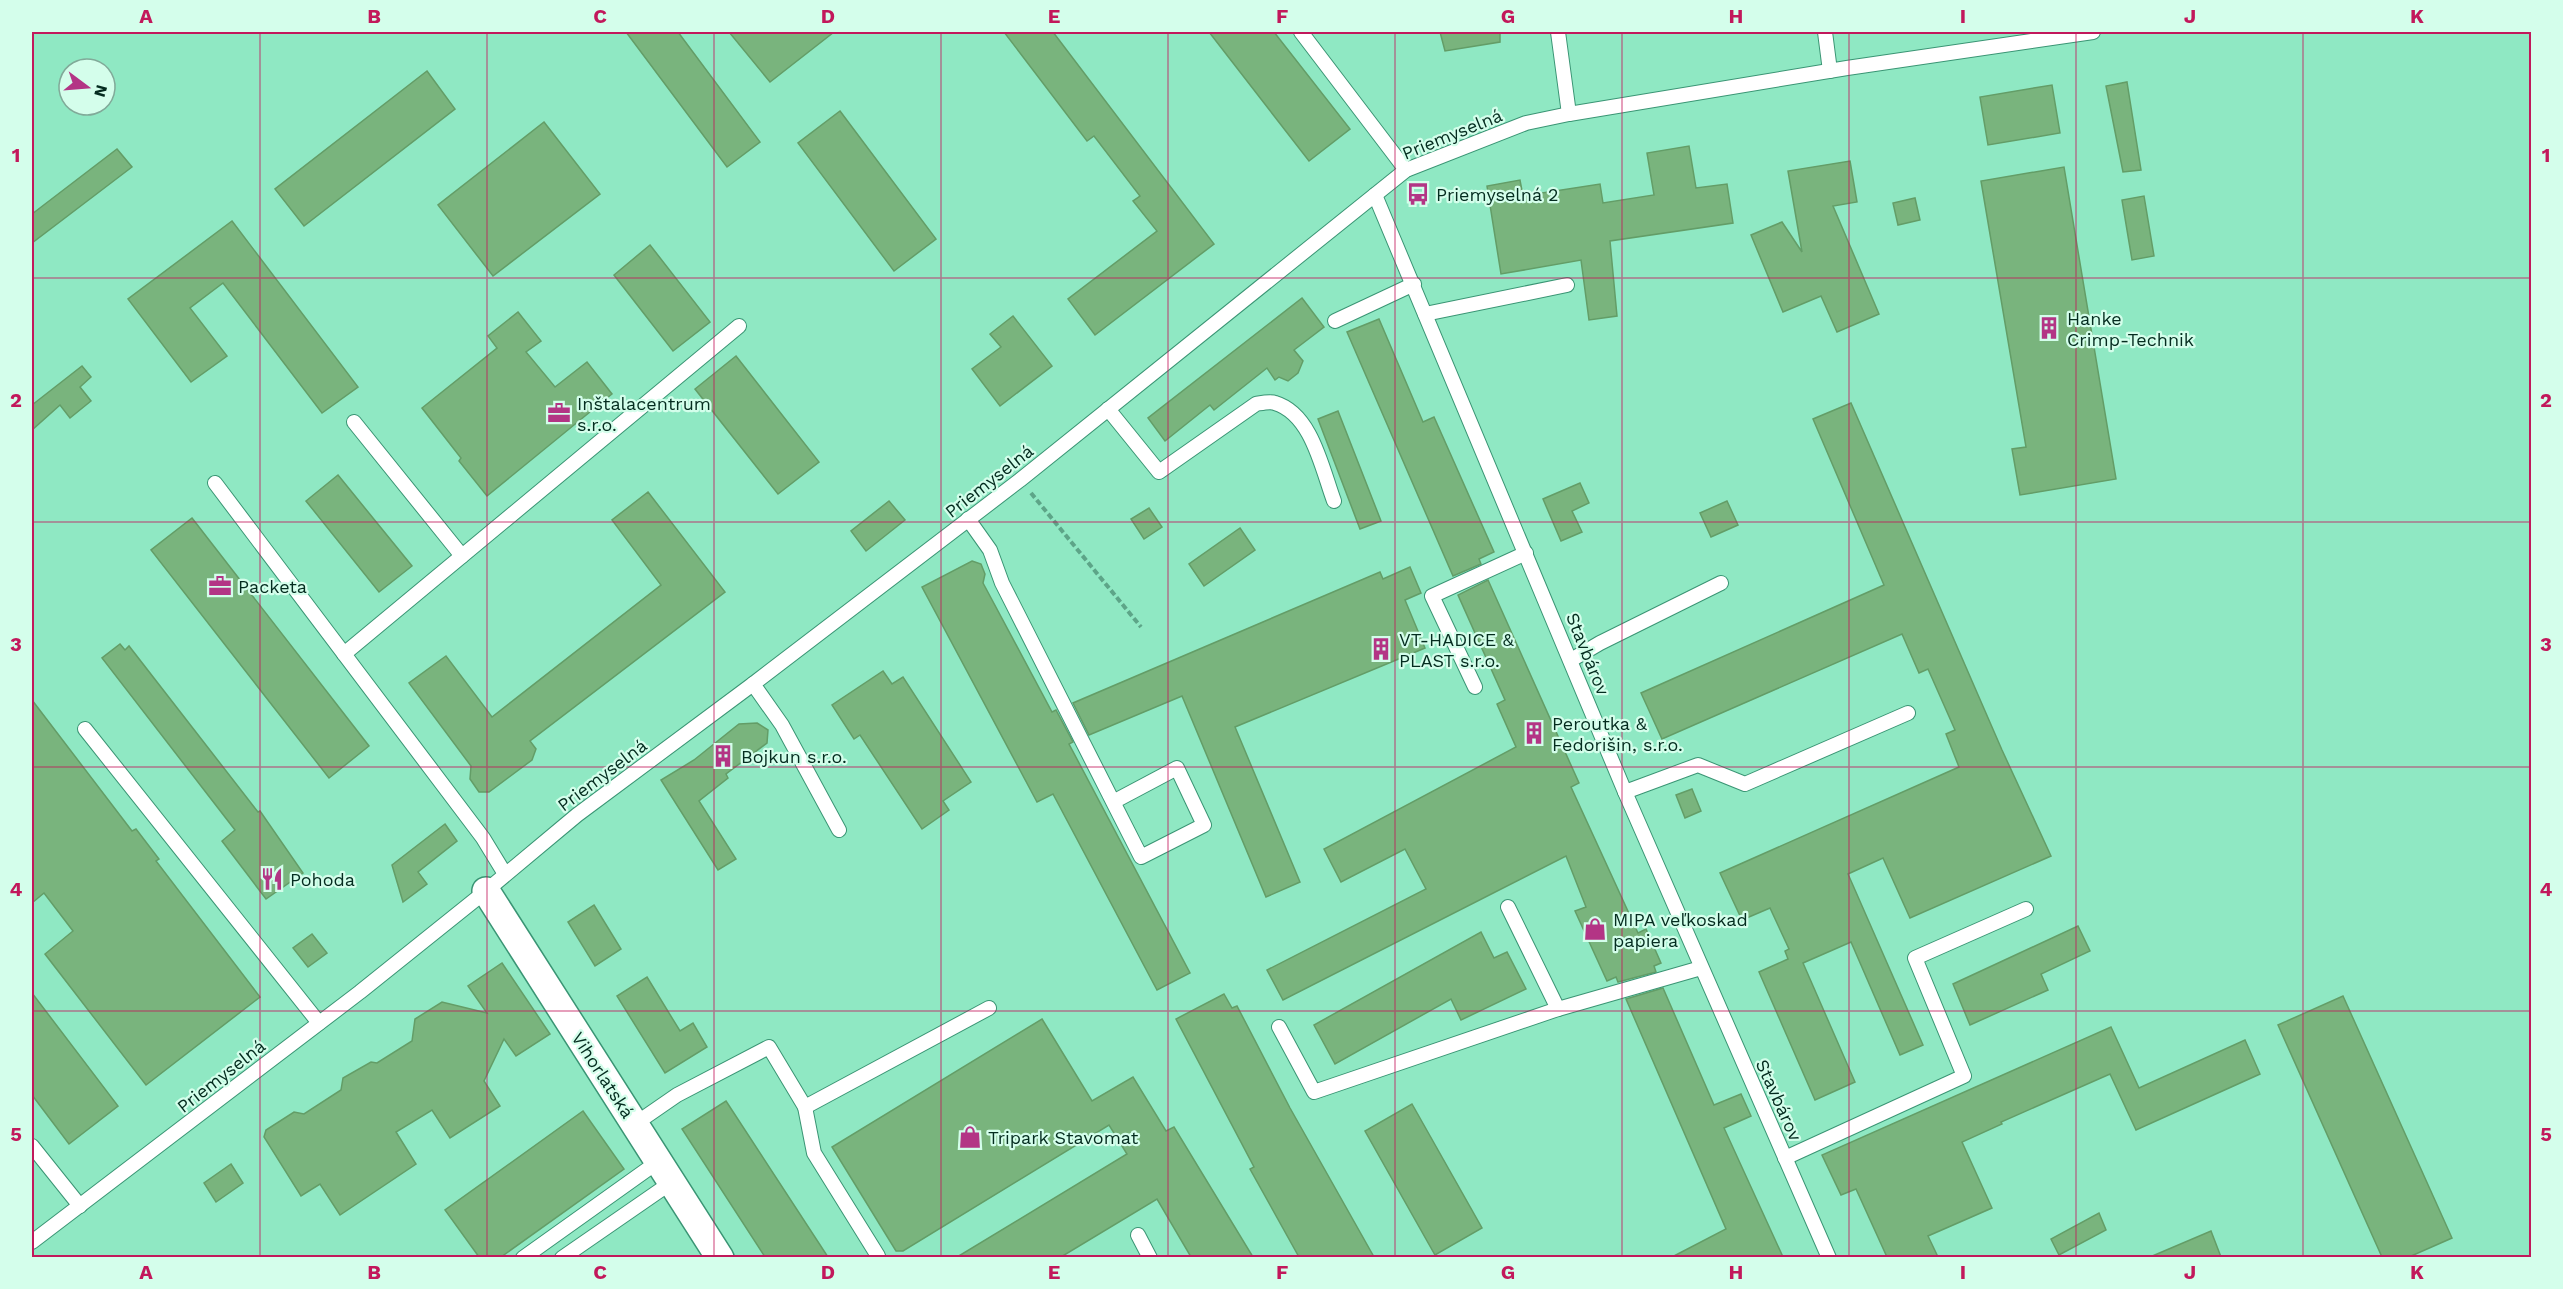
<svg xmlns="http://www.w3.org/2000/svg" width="2563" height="1289" font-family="'Work Sans',sans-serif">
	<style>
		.building { fill: #79b47d; stroke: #639d67; stroke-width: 1.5 }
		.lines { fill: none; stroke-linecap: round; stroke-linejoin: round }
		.service-casing { stroke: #3a9574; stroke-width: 16 }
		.minor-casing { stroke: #3a9574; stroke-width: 30 }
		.path { stroke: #5da588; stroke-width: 4; stroke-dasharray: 6 3; stroke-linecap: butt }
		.service { stroke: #fff; stroke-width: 14 }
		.minor { stroke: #fff; stroke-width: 27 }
		.grid { fill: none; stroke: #c2185b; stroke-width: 1.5; stroke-opacity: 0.55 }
		.labels { text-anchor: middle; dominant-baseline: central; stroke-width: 4.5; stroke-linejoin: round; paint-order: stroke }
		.street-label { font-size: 18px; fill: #042c1f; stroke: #d4feeb }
		.poi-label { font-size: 18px; fill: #042c1f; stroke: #d4feeb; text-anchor: start }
		.neatline { fill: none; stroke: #c2185b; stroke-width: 2 }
		.grid-label { font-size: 20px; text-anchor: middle; font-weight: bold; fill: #c2185b }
	</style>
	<rect width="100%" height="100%" fill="#8fe8c3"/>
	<g class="building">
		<polygon points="626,32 678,32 760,142 727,167"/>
		<polygon points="729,32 834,32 770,82"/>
		<polygon points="1004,32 1053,32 1214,244 1095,335 1068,299 1157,231 1133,201 1140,196 1094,136 1087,141"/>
		<polygon points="1209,32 1274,32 1350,129 1309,161"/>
		<polygon points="1440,32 1500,32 1500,42 1445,51"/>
		<polygon points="427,71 455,109 304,226 275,189"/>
		<polygon points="2127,82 2141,170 2123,172 2106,86"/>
		<polygon points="2052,85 2060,133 1988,145 1980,97"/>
		<polygon points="840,111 936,239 894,271 798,143"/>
		<polygon points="544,122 600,194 493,276 438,205"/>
		<polygon points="1689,146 1696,188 1727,184 1733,223 1610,241 1617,316 1589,320 1581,260 1501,274 1487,186 1520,180 1523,196 1600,184 1603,203 1654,195 1647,153"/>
		<polygon points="117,149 132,167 32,243 32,214"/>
		<polygon points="1850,161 1857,202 1833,206 1879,314 1837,332 1821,296 1783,312 1751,235 1782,222 1802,252 1788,171"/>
		<polygon points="2064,167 2116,479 2020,495 2012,449 2026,447 1981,181"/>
		<polygon points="2144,196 2154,256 2132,260 2122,200"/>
		<polygon points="1915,198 1920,220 1898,225 1893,203"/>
		<polygon points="232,221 358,387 322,413 223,283 190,308 227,356 191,382 128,299"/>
		<polygon points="650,245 710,322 673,351 614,275"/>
		<polygon points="1302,298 1324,327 1294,350 1303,361 1298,373 1288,381 1279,377 1275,380 1267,368 1214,410 1210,405 1165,441 1148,418"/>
		<polygon points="518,312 541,341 526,352 555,387 587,362 612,394 487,496 459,461 461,458 422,408 497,348 488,336"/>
		<polygon points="1013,316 1052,366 1000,406 972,369 1001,347 990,334"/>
		<polygon points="1379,319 1423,422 1434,417 1494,552 1479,559 1481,564 1453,576 1347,332"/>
		<polygon points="736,356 819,462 778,494 695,389"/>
		<polygon points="82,366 91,377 80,387 91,401 70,418 60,405 32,430 32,405"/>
		<polygon points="1851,403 2002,750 2051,856 1910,918 1883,858 1848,874 1923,1045 1900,1055 1851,942 1803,963 1855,1082 1815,1100 1759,972 1788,959 1785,951 1789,949 1770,908 1742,920 1720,873 1959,767 1946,734 1955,730 1928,669 1919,673 1902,634 1662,739 1641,693 1884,585 1813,419"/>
		<polygon points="1338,411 1381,521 1360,529 1318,419"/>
		<polygon points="338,475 412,566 379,592 306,501"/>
		<polygon points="1580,483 1589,503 1572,511 1582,532 1561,541 1543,499"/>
		<polygon points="648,492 725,592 530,741 536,749 532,760 489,792 479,792 470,779 471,766 409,683 446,656 492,717 661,585 612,520"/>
		<polygon points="889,501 905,520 866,551 851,531"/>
		<polygon points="1727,501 1738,525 1711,537 1700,513"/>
		<polygon points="1149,508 1162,527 1144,539 1131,519"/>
		<polygon points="192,518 369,746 329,778 151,550"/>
		<polygon points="1240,528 1255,550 1204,586 1189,564"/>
		<polygon points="972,561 981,564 985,574 983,583 1052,712 1056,710 1073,742 1069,744 1190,973 1157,990 1053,794 1037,802 922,587"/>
		<polygon points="1410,567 1421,593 1405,600 1425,648 1235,727 1300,882 1266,897 1182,696 1089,735 1073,703 1380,572 1383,579"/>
		<polygon points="1488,580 1579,783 1571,787 1638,933 1646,929 1661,963 1654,966 1656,972 1618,982 1616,977 1607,981 1575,911 1586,907 1566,856 1283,1000 1267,970 1426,889 1405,849 1341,882 1324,849 1516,747 1497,704 1505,700 1458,595"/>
		<polygon points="120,644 125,650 129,646 258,812 260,811 303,873 266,899 222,841 235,830 102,658"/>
		<polygon points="883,671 892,684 903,677 971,782 943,801 949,810 922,829 860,735 854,739 832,705"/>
		<polygon points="32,700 132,831 136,829 159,859 156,861 260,997 146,1085 45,954 73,931 44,893 32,903"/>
		<polygon points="757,723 768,730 767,743 726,774 728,778 699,801 736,859 718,870 661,780 694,760 739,724"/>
		<polygon points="1692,789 1701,811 1685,818 1676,795"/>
		<polygon points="445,824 457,841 418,872 427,884 403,902 392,865"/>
		<polygon points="594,905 621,949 595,966 568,922"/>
		<polygon points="2078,926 2090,951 2041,974 2048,990 1970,1025 1953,984"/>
		<polygon points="1481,932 1494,958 1507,952 1526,989 1461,1020 1451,999 1335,1064 1314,1025"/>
		<polygon points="312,934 327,953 308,967 293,948"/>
		<polygon points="502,963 550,1034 516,1056 504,1039 484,1081 500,1106 450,1138 432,1110 396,1132 416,1164 340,1215 320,1184 301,1196 264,1137 266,1130 294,1112 304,1114 341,1090 343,1078 371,1062 377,1063 412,1041 415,1019 442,1002 487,1013 468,986"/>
		<polygon points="647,977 680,1031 693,1023 707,1047 665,1073 617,996"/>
		<polygon points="1663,988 1714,1105 1741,1094 1751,1116 1724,1128 1783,1257 1672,1257 1726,1229 1626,999"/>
		<polygon points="32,993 118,1106 69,1144 32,1095"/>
		<polygon points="1224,994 1232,1008 1237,1006 1290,1108 1374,1257 1299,1257 1250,1169 1254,1167 1176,1019"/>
		<polygon points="2343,996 2452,1238 2409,1257 2382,1257 2278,1025"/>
		<polygon points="1042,1019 1092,1101 1133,1077 1166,1131 1174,1127 1253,1257 1191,1257 1157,1199 1061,1257 957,1257 1127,1154 1109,1125 903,1251 896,1251 832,1147"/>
		<polygon points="2111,1027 2139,1088 2245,1040 2260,1074 2136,1130 2110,1074 2001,1122 2002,1124 1962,1142 1992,1208 1928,1236 1938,1257 1887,1257 1856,1189 1841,1195 1822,1155"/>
		<polygon points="726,1101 828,1257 765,1257 682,1129"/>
		<polygon points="1412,1104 1482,1228 1435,1255 1365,1131"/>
		<polygon points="583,1111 624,1169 501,1257 479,1257 445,1210"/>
		<polygon points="231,1164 243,1183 216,1202 204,1183"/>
		<polygon points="2099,1213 2106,1230 2059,1255 2051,1239"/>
		<polygon points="2211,1231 2221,1257 2150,1257"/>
	</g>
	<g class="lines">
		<g class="service-casing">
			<g id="service">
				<polyline points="1301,32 1406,170"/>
				<polyline points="1558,32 1569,114"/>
				<polyline points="1825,32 1830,71"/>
				<polyline points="1375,195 1625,792 1829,1258"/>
				<polyline points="1425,314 1567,285"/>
				<polyline points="1335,321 1414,284"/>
				<path d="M1108,409L1159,472L1256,404C1262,403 1270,401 1275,403C1312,414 1322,469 1334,501"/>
				<polyline points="354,422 462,556"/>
				<polyline points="215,483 483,838 505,874"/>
				<polyline points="968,519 990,550 1002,583 1141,857 1204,825 1177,768 1113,802"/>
				<polyline points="344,654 739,326"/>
				<polyline points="1571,660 1600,643 1721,583"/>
				<polyline points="753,684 782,725 839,830"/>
				<polyline points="1475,687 1432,596 1526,553"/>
				<polyline points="85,729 319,1023"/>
				<polyline points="1625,792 1698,765 1745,784 1908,713"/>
				<polyline points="1508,907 1558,1009"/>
				<polyline points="1279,1027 1314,1092 1558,1009 1701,968"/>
				<polyline points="805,1107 814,1153 878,1256"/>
				<polyline points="635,1124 677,1095 769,1047 805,1107 989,1008"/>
				<polyline points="32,1146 80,1206"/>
				<polyline points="1785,1158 1964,1076 1915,958 2026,909"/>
				<polyline points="1138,1235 1150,1258"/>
				<polyline points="32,1242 360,992 486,891 577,815 753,684 1020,480 1406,170 1526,123 1569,114 1847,68 2093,32"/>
				<polyline points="523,1258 659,1161"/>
				<polyline points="562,1258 672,1182"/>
			</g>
		</g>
		<g class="minor-casing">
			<polyline id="minor" points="486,891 720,1258"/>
		</g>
		<polyline class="path" points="1031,493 1141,627"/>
		<use href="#service" class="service"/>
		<use href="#minor" class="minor"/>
	</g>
	<path class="grid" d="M260,32V1258M487,32V1258M714,32V1258M941,32V1258M1168,32V1258M1395,32V1258M1622,32V1258M1849,32V1258M2076,32V1258M2303,32V1258M32,278H2532M32,522H2532M32,767H2532M32,1011H2532"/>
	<defs>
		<g id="bus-bare" transform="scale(1.8)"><path d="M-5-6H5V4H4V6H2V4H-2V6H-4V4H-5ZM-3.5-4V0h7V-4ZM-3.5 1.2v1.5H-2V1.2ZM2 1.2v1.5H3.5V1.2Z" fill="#b33585" stroke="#d4feeb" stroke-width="2.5" paint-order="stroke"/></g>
		<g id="building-bare" transform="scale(1.8)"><path d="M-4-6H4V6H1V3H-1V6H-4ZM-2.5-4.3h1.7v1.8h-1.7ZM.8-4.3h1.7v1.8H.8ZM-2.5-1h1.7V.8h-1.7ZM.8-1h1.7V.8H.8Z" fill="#b33585" stroke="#d4feeb" stroke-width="2.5" paint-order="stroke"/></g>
		<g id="office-bare" transform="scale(1.8)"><path d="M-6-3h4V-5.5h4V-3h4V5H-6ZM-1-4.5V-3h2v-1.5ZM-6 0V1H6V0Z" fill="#b33585" stroke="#d4feeb" stroke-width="2.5" paint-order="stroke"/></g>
		<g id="restaurant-bare" transform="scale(1.8)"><path d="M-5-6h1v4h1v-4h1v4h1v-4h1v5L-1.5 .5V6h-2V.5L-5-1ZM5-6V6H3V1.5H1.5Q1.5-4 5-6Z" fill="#b33585" stroke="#d4feeb" stroke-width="2.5" paint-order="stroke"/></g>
		<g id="shop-bare" transform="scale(1.8)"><path d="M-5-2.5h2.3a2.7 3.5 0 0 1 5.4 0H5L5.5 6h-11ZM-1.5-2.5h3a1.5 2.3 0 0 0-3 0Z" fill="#b33585" stroke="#d4feeb" stroke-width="2.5" paint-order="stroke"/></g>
	</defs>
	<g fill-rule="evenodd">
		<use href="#bus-bare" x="1418" y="194"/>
		<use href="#building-bare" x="2049" y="328"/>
		<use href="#office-bare" x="559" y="413"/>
		<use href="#office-bare" x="220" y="586"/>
		<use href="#building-bare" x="1381" y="649"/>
		<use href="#building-bare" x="1534" y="733"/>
		<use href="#building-bare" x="723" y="756"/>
		<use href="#restaurant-bare" x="272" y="879"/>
		<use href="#shop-bare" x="1595" y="929"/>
		<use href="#shop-bare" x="970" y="1137"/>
	</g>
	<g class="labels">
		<g class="street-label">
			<text transform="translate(1452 134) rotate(-22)">Priemyselná</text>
			<text transform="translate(989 481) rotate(-38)">Priemyselná</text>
			<text transform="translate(1588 654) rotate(68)">Stavbárov</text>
			<text transform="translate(602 775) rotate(-37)">Priemyselná</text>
			<text transform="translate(603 1075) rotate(57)">Vihorlatská</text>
			<text transform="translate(221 1076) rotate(-38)">Priemyselná</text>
			<text transform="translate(1779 1100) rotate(66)">Stavbárov</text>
		</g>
		<g class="poi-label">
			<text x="1436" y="194">Priemyselná 2</text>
			<text x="2067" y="318">Hanke<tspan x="2067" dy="21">Crimp-Technik</tspan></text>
			<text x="577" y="403">Inštalacentrum<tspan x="577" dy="21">s.r.o.</tspan></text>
			<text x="238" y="586">Packeta</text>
			<text x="1399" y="639">VT-HADICE &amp;<tspan x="1399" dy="21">PLAST s.r.o.</tspan></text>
			<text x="1552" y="723">Peroutka &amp;<tspan x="1552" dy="21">Fedorišin, s.r.o.</tspan></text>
			<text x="741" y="756">Bojkun s.r.o.</text>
			<text x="290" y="879">Pohoda</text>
			<text x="1613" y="919">MIPA veľkoskad<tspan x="1613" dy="21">papiera</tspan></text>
			<text x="988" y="1137">Tripark Stavomat</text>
		</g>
	</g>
	<rect width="2563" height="1289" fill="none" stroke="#d4feeb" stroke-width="66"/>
	<g transform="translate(87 87) rotate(106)"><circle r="28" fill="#d4feeb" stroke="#81aa99" stroke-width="1.5"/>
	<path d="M0-4.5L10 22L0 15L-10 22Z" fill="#b33585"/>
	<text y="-9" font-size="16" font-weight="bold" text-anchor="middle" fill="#042c1f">N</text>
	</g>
	<rect x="33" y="33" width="2497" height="1223" class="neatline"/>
	<g class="grid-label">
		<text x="146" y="23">A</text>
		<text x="374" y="23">B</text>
		<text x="600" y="23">C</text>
		<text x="828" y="23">D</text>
		<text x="1054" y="23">E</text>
		<text x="1282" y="23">F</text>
		<text x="1508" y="23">G</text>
		<text x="1736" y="23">H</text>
		<text x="1963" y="23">I</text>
		<text x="2190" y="23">J</text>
		<text x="2417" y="23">K</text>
		<text x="16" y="162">1</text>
		<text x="2546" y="162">1</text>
		<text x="16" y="407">2</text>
		<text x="2546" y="407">2</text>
		<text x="16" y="651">3</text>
		<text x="2546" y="651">3</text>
		<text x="16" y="896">4</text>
		<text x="2546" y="896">4</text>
		<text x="16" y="1141">5</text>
		<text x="2546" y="1141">5</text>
		<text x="146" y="1279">A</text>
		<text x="374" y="1279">B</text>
		<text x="600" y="1279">C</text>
		<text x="828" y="1279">D</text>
		<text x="1054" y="1279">E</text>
		<text x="1282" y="1279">F</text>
		<text x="1508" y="1279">G</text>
		<text x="1736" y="1279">H</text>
		<text x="1963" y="1279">I</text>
		<text x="2190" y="1279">J</text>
		<text x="2417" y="1279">K</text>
	</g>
</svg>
